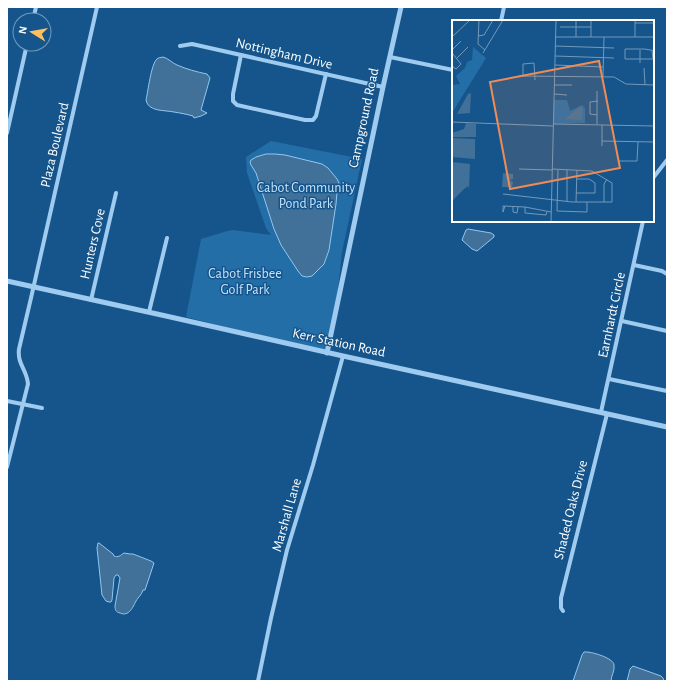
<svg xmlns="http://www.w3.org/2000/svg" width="674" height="688" font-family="'Alegreya Sans',sans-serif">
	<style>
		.green { fill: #246ea8 }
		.water { fill: #417098; stroke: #90c8f2 }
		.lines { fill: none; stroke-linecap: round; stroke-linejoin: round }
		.minor { stroke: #9ecbef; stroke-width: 4 }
		.tertiary { stroke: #9ecbef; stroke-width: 5 }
		.labels { text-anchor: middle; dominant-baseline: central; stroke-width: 3; stroke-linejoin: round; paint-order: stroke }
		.street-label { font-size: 14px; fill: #fff; stroke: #15558b }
		.park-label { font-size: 14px; fill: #c4e3fb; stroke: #15558b }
		.inset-road { fill: none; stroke: #7399b9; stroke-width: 1 }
		.view { fill: #ef8b55; fill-opacity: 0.15; stroke: #ef8b55; stroke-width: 2 }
		.inset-edge { fill: none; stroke: #fff; stroke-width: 2 }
	</style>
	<rect width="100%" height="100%" fill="#15558b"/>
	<polygon class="green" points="271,141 362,159 342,252 336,309 327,353 186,317 201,239 224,232 232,230 271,235 266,228 247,173 246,157"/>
	<g class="water">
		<path d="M163,57C168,58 172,63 177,65C186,69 197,72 207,74L210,78L201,110L207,113L201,116L194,118L193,116C186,114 180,113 174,112C165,110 148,112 146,100C148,92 151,64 157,59C159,57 160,58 163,57Z"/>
		<polygon points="266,154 275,154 285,155 322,164 328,168 337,179 339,183 337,192 336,204 329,250 324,264 312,276 307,277 302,276 298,271 281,245 274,229 256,173 251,165 250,162 251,160 256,157"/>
		<polygon points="468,229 491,233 494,235 494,237 477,251 472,249 462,240 466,230"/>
		<path d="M98,543H99L113,554L114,556C118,558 121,555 124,553L130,554H133L151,561L154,563L145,590H143C141,596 139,596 136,601C133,607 129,617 120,613C116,612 115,610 115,606L120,578L118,575H116L114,578L112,600L111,602H109L106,601L102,595L97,548Z"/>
		<path d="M584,652C590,651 614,658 614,665C615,671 611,676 611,681H573L582,655Z"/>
		<polygon points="633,666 661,676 663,678 664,681 627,681 630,669"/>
	</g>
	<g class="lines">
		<g class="minor">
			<polyline points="33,20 36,7"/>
			<polyline points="501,21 504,7"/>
			<polyline points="180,46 192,44 383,87"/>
			<polyline points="241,55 233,94 233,101 237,105 305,120 313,120 316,116 326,74"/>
			<polyline points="390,57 453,70"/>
			<polyline points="7,133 27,44"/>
			<polyline points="653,178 667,160"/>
			<polyline points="634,265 662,271 667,274"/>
			<polyline points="91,300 116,193"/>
			<polyline points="149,312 167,238"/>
			<polyline points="622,321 667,331"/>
			<polyline points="609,379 667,391"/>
			<polyline points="7,401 42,408"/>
			<polyline points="601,412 643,221"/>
			<path d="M7,467L28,384C27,370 17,364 19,349L31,298L97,7"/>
			<polyline points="563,611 561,608 561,598 607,414"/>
			<polyline points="258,681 271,618 287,550 313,465 343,356"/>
		</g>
		<g class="tertiary">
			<polyline points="7,281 166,316 343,356 667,427"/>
			<polyline points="327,353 383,87 401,7"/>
		</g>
	</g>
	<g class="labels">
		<g class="street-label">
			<text transform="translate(284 54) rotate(13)">Nottingham Drive</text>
			<text transform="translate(364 118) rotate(-78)">Campground Road</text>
			<text transform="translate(55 145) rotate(-77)">Plaza Boulevard</text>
			<text transform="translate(93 244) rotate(-77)">Hunters Cove</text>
			<text transform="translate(612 315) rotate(-78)">Earnhardt Circle</text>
			<text transform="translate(339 343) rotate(12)">Kerr Station Road</text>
			<text transform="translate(571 510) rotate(-76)">Shaded Oaks Drive</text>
			<text transform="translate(287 515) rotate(-74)">Marshall Lane</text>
		</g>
		<g class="park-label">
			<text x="306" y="188">Cabot Community<tspan x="306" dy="16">Pond Park</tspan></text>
			<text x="245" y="274">Cabot Frisbee<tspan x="245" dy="16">Golf Park</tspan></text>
		</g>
	</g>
	<g transform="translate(452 20)">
		<rect width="202" height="202" fill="#15558b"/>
		<path d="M21,27L34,38L0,93V65L8,64L4,56L13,48L15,42L20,40ZM102,80H115L118,91L130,85L133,88V103L101,104Z" fill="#246ea8"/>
		<path d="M19,73L18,93L5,94L16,74ZM129,86L131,91L129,100L113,99ZM14,103L24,104V117H0V113L12,109ZM0,118L23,119V139L0,137ZM0,142L18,144L17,169L16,166L12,169L0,181ZM51,153L61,154V159L57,160L61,162L60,167H50Z" fill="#417098"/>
		<path class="inset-road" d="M27,0L26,24L33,30M183,3H202M108,7H139M26,16L32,15L41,0M0,17L18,0M103,17H202M124,17V0M139,17V0M183,17V0M103,26L162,28M0,30L9,21M200,31L201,39H173V29H192L199,30L202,31M0,33L9,44L4,49L0,46M31,33L51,0M103,36L162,38M5,38L16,27M188,43V30M103,45L151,47M192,48L193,65M67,56L162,57L174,64L202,65M71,56V44L82,43L83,60M151,57L152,17M102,65H120M102,74L115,75M145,95L138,94V82L146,81M0,102L101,106M101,104L202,106M145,104V71M150,105V126M150,121L202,122M166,141H185L186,122M67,149L100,150M106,150L105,191L135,192V182M124,159H137L143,163V173H124M51,174L120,182H160V163L140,151L100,149M115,181V150M124,182L125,150M152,182V164L155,159M53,186L51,192V186L73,187L99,192M61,187V192L65,193L66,187M73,187V193L94,195L95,192M99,202L104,0"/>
		<path class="view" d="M147,41L168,148L58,169L38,62Z"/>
		<rect width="202" height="202" class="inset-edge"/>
	</g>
	<rect width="674" height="688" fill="none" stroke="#ffffff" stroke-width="16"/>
	<g transform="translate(32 32) rotate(281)"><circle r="19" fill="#15558b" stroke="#7399b9"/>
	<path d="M0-3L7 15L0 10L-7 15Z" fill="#ffbf5c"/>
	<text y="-6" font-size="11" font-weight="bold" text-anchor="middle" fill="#ffffff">N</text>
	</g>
</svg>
